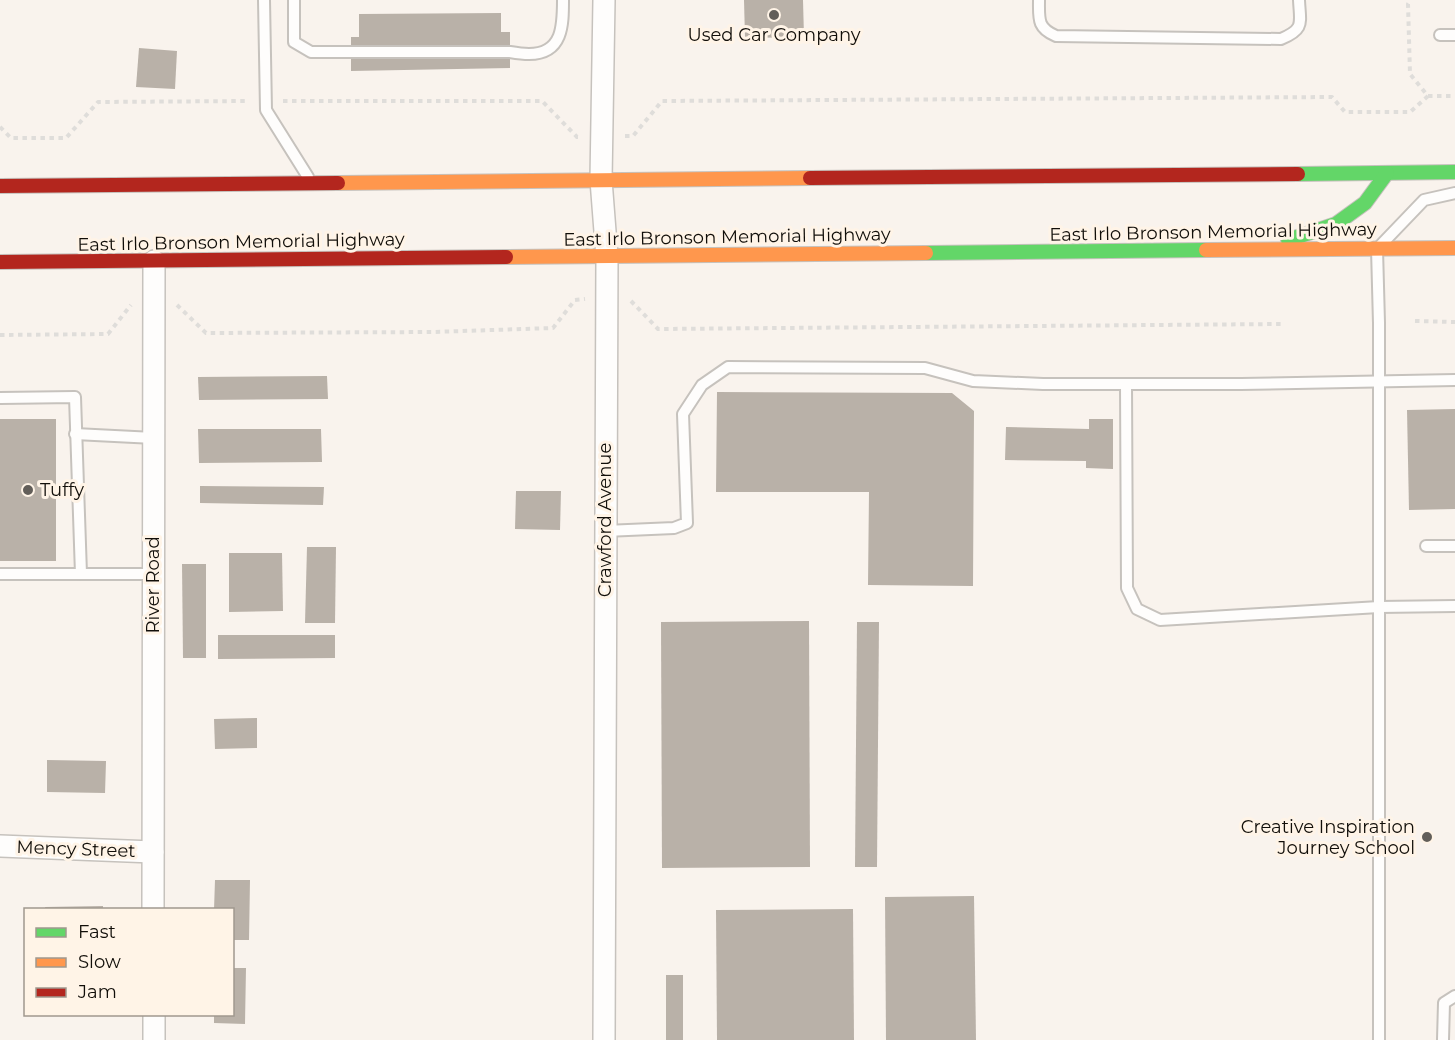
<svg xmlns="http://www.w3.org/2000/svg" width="1455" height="1040" font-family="Montserrat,sans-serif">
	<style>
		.building { fill: #b9b1a8 }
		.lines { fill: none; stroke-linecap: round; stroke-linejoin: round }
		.lane-casing { stroke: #c6c2bd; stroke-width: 14 }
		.street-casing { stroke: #c6c2bd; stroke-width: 24 }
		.fast-casing { stroke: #c6c2bd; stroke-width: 16 }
		.slow-casing { stroke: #c6c2bd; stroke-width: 16 }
		.jam-casing { stroke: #c6c2bd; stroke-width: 16 }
		.path { stroke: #dfddda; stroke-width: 4; stroke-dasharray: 4.5 4.5; stroke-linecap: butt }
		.lane { stroke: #fefdfc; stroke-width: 10 }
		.street { stroke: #fefdfc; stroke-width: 21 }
		.fast { stroke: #63d668; stroke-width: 14 }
		.slow { stroke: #ff974d; stroke-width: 14 }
		.jam { stroke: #b3261e; stroke-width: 14 }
		.poi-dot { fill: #625e59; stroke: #fff4e7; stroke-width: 2 }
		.labels { text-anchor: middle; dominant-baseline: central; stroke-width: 6; stroke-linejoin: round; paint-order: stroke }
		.poi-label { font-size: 18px; fill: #110e09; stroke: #fff4e7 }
		.street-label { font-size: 18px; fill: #110e09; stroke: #fff4e7 }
	</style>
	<rect width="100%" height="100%" fill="#f9f3ed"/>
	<g class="building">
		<polygon points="744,0 803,0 804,37 745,38"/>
		<polygon points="501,13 501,32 510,32 510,68 351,71 351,37 359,37 359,14"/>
		<polygon points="139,48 177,51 175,89 136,87"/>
		<polygon points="327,376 328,399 199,400 198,377"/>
		<polygon points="717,392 952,393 974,411 973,586 868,585 869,492 716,492"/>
		<polygon points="1455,409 1455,509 1409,510 1407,410"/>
		<rect x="0" y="419" width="56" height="142"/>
		<polygon points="1089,419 1113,419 1113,469 1086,468 1086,461 1005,460 1006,427 1089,429"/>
		<polygon points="198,429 321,429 322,462 199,463"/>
		<polygon points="200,486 324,487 323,505 200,503"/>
		<polygon points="516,491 561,491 560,530 515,529"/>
		<polygon points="307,547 336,547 335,623 305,623"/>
		<polygon points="229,553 282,553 283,611 229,612"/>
		<polygon points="182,564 206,564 206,658 183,658"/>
		<polygon points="809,621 810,867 662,868 661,622"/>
		<polygon points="857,622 879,622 877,867 855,867"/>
		<polygon points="218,635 335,635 335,658 218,659"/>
		<polygon points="257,718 257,748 215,749 214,719"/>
		<polygon points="47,760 106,761 105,793 47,792"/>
		<polygon points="215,880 250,880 249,940 232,940 232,910 214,910"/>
		<polygon points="974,896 976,1040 886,1040 885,897"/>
		<polygon points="103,906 103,910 46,910 45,907"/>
		<polygon points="853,909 854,1040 717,1040 716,910"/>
		<polygon points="232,968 246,968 245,1024 214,1023 214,1014 232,1014"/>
		<rect x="666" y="975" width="17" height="65"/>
	</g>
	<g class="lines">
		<g class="lane-casing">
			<g id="lane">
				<polyline points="264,0 266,110 308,177"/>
				<path d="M294,0V42L311,52H510C516,53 523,54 529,54C563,54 563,25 563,0"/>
				<path d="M1039,0C1039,19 1037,28 1056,36L1281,39C1305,29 1300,23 1299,0"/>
				<polyline points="1440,35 1455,35"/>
				<polyline points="1126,384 1127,588 1137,609 1160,620 1379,607 1455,606"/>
				<polyline points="0,398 75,397 81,574 0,574"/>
				<polyline points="75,434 154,438"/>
				<polyline points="605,531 674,528 687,523 683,414 702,385 728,367 925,368 973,381 1043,384 1241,384 1455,380"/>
				<polyline points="1426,546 1455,546"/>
				<polyline points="81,574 153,574"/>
				<polyline points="1379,1040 1379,323 1377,249 1424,200 1455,193"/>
				<polyline points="1443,1040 1444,1003 1455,996"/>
			</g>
		</g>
		<g class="street-casing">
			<g id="street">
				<polyline points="604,0 601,180 607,257 604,1040"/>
				<polyline points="0,846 153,852"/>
				<polyline points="153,910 154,261"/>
				<polyline points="154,1014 154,1040"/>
			</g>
		</g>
		<g class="fast-casing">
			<g id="fast">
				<polyline points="1298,174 1455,172"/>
				<polyline points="1288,240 1336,224 1365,203 1387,173"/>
				<polyline points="926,253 1206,250"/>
			</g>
		</g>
		<g class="slow-casing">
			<g id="slow">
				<polyline points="338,183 810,178"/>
				<polyline points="1206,250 1455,248"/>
				<polyline points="506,257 926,253"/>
			</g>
		</g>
		<g class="jam-casing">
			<g id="jam">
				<polyline points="810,178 1298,174"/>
				<polyline points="0,186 338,183"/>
				<polyline points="0,262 506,257"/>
			</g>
		</g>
		<g class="path">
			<polyline points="1428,96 1455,96"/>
			<polyline points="283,101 542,101 577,137 578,137"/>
			<polyline points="0,127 11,138 66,138 98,102 249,101"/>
			<polyline points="625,136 633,136 662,101 1332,97 1345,112 1410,112 1428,96 1410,74 1408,4 1411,0"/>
			<polyline points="631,301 658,329 1281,324"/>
			<polyline points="177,305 206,333 433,332 553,328 575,300 585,299"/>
			<polyline points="1415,321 1455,322"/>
			<polyline points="0,335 108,334 131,305"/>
		</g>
		<use href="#lane" class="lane"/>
		<use href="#street" class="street"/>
		<use href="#fast" class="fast"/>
		<use href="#slow" class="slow"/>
		<use href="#jam" class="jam"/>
	</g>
	<g class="poi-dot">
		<circle cx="774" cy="15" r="6"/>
		<circle cx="28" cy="490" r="6"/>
		<circle cx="1427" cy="837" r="6"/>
	</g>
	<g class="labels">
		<g class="poi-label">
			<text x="774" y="35">Used Car Company</text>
			<text x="40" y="490" text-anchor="start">Tuffy</text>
			<text x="1415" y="827" text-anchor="end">Creative Inspiration<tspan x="1415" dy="21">Journey School</tspan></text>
		</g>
		<g class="street-label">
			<text transform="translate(1213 232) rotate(-1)">East Irlo Bronson Memorial Highway</text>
			<text transform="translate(727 237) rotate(-1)">East Irlo Bronson Memorial Highway</text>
			<text transform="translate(241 242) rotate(-1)">East Irlo Bronson Memorial Highway</text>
			<text transform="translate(605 520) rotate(-90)">Crawford Avenue</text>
			<text transform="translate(153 585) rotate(-90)">River Road</text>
			<text transform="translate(76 849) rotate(2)">Mency Street</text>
		</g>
	</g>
	<rect x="24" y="908" width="210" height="108" fill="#fff4e7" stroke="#a0988e" stroke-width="1.5"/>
	<rect x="36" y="928" width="30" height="9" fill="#63d668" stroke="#a0988e" stroke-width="1.5"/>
	<text x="78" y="938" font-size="18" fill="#110e09">Fast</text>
	<rect x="36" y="958" width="30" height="9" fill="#ff974d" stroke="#a0988e" stroke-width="1.5"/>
	<text x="78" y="968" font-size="18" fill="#110e09">Slow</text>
	<rect x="36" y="988" width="30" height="9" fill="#b3261e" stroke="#a0988e" stroke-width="1.5"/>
	<text x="78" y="998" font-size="18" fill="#110e09">Jam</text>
</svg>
